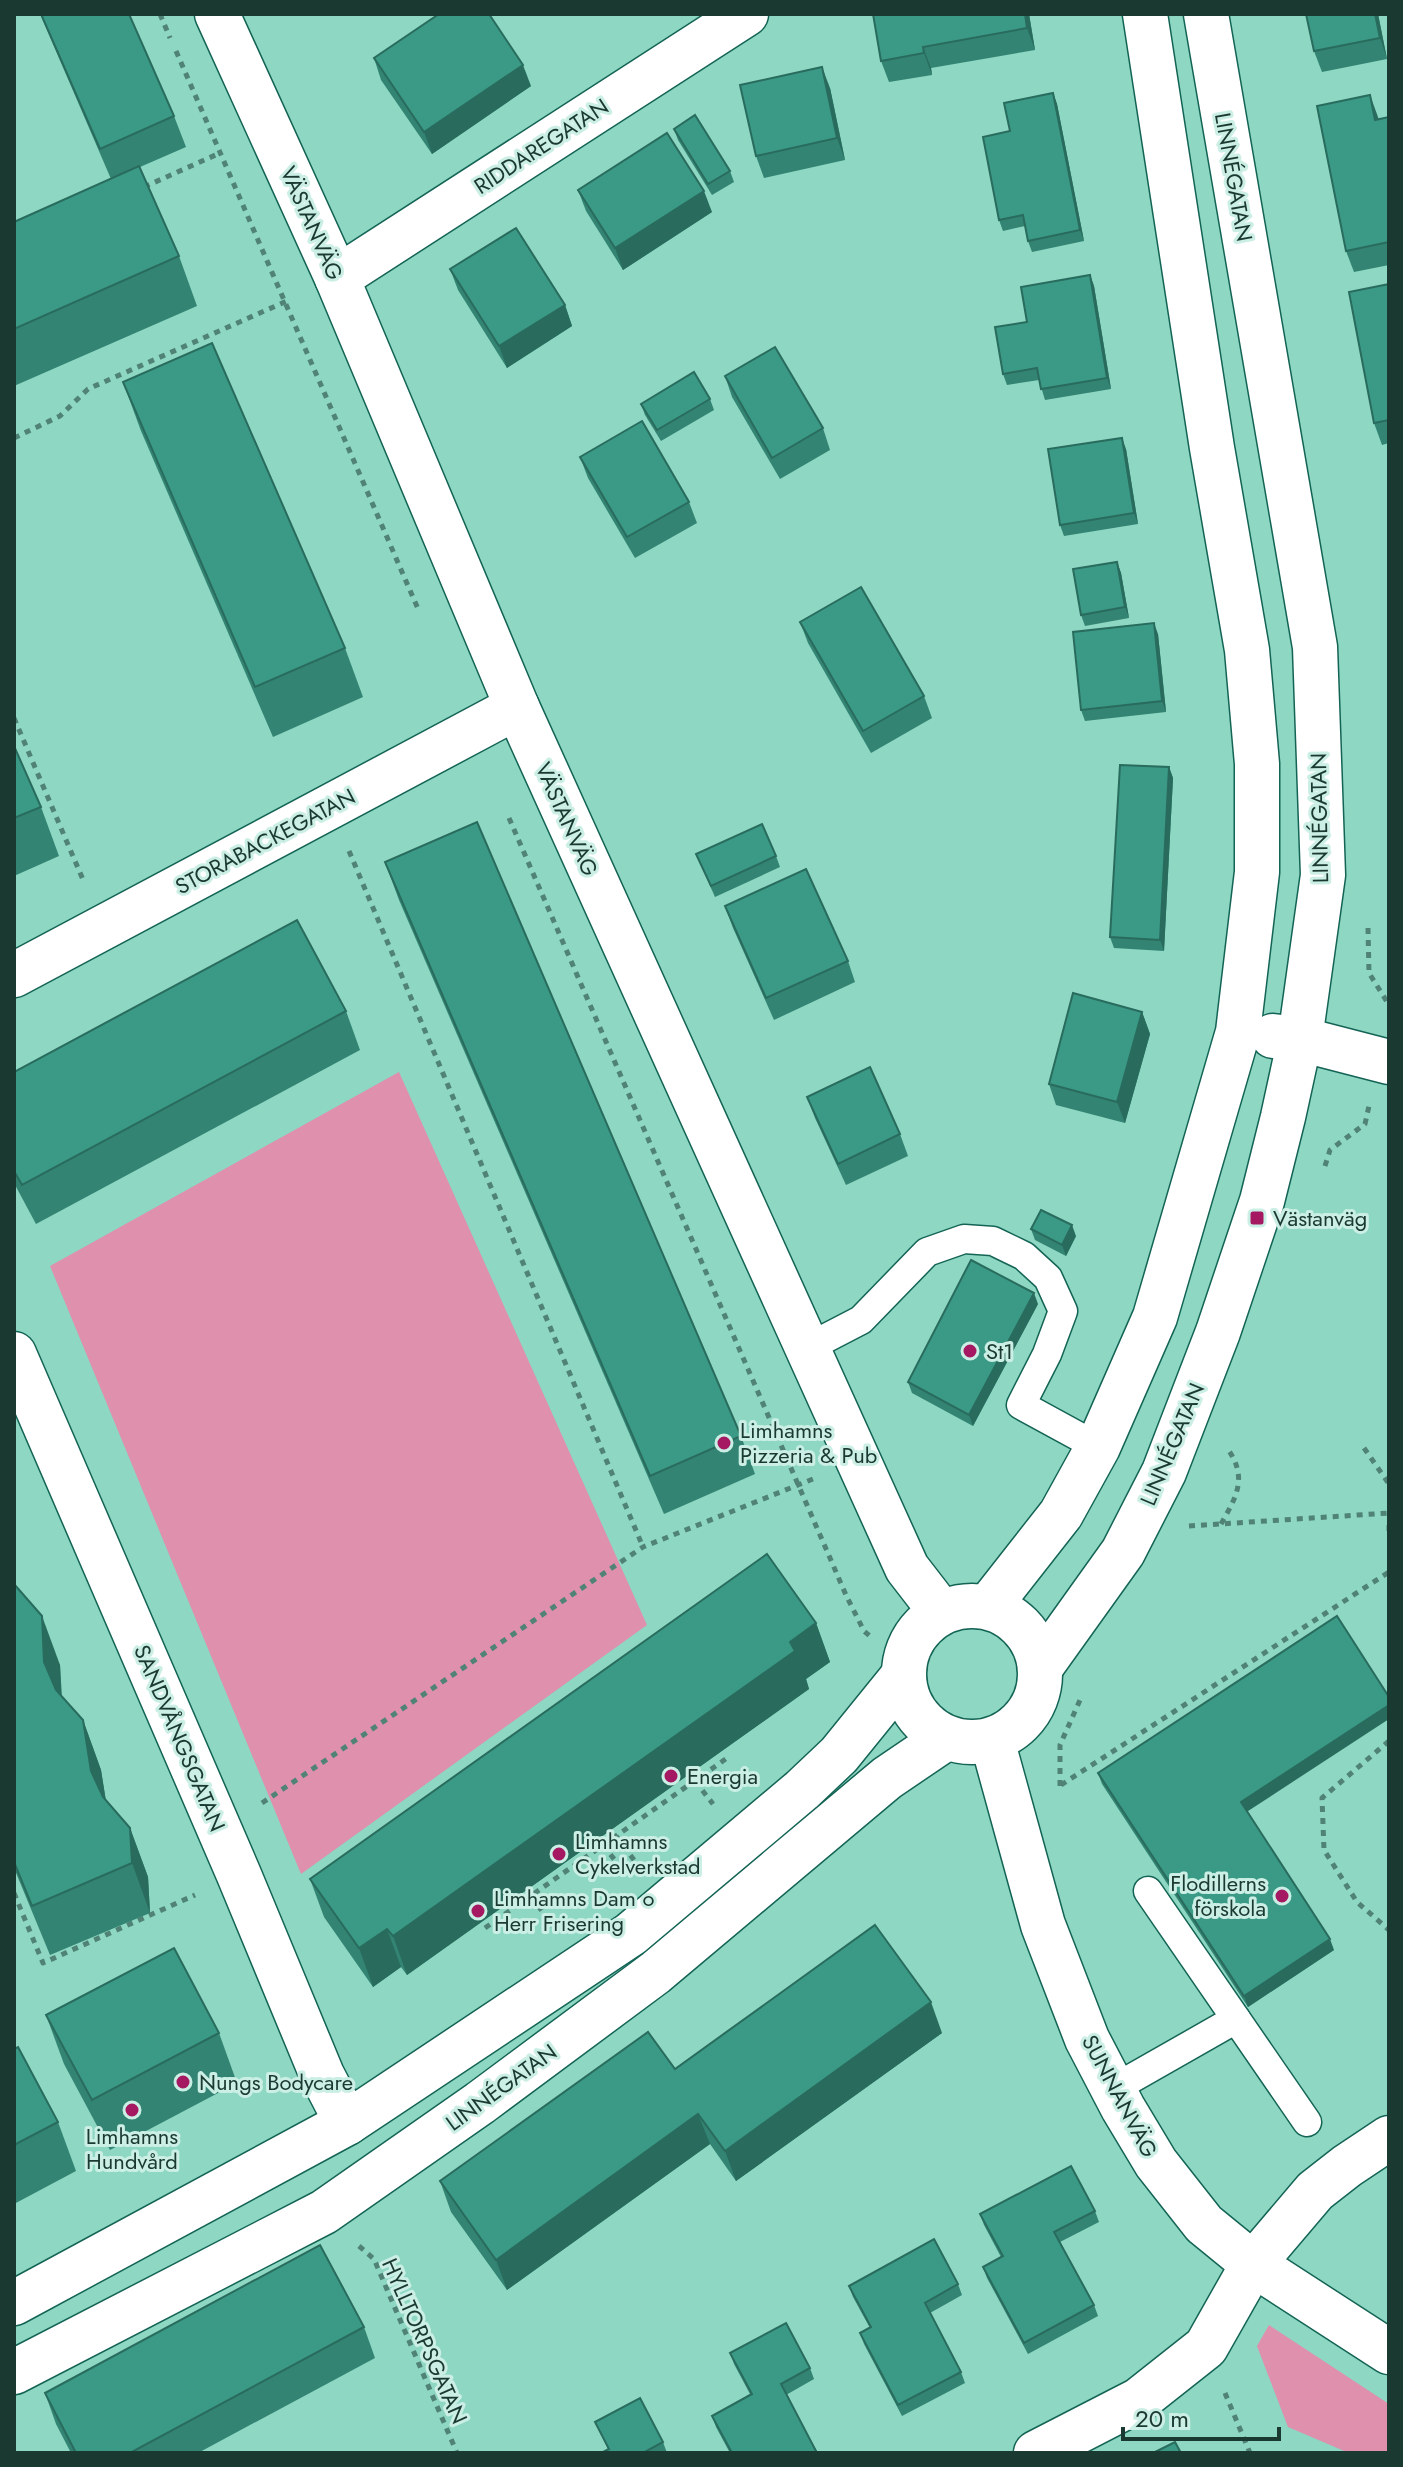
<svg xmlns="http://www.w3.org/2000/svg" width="1403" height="2467" font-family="Jost,sans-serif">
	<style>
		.green { fill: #de90ad }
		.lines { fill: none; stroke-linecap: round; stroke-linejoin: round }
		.lane-casing { stroke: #146455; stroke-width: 31 }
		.street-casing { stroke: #146455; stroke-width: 47 }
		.secondary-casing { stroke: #146455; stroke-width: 47 }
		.path { stroke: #508376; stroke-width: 5; stroke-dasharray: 6 6; stroke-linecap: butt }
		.lane { stroke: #fff; stroke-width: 28 }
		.street { stroke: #fff; stroke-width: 44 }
		.secondary { stroke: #fff; stroke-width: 44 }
		.wall { fill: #338473 }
		.shaded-wall { fill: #296c5e }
		.building { fill: #3b9a86; stroke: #296c5e; stroke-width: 2 }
		.poi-dot { fill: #a41961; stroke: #ccefe5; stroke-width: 3 }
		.labels { text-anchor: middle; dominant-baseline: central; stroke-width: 6; stroke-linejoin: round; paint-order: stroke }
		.street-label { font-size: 22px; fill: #1a3931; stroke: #ccefe5 }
		.poi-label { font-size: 22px; fill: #1a3931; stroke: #ccefe5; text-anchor: start }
	</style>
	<rect width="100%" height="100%" fill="#8dd7c3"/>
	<g class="green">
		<polygon points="399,1072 647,1625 301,1874 50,1266"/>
		<polygon points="1269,2325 1389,2404 1389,2453 1349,2453 1288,2427 1257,2346"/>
	</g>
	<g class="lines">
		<g class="lane-casing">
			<g id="lane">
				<polyline points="807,1348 861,1320 927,1252 964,1239 993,1241 1024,1256 1048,1278 1063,1311 1047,1354 1021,1405 1098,1447"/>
				<polyline points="1148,1891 1307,2122"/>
				<polyline points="1113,2089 1236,2019"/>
			</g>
		</g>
		<g class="street-casing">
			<g id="street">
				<polyline points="217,14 337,278 517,707 907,1568 941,1612"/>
				<polyline points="337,278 746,14"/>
				<polyline points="14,975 517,707"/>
				<polyline points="14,1354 239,1875 322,2075 347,2123"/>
				<polyline points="992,1740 1043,1925 1087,2039 1123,2108 1156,2163 1204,2224 1253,2264 1389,2352"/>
				<polyline points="1036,2453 1139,2400 1206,2347 1253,2264 1315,2191 1347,2166 1389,2138"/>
			</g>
		</g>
		<g class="secondary-casing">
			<g id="secondary">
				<polyline points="1273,1036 1300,1039 1389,1062"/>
				<circle cx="972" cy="1674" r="68"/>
				<polyline points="988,1607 1061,1514 1098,1447 1155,1317 1238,1032 1257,872 1257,764 1247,650 1212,448 1145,14"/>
				<polyline points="1040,1668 1123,1552 1164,1472 1218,1332 1262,1201 1283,1117 1300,1039 1323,875 1315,647 1206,14"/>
				<polyline points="14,2303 347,2123 631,1934 802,1790 839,1755 903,1676"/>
				<polyline points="14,2372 324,2212 480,2103 655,1973 887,1778 946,1738"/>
			</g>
		</g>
		<g class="path">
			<polyline points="160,14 170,38"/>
			<polyline points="176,51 419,611"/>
			<polyline points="144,187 220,153"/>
			<polyline points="14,438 60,416 88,389 287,301"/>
			<polyline points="14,718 84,882"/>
			<polyline points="509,818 846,1595 864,1631 872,1638"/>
			<polyline points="349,851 643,1547"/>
			<polyline points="1368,928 1369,973 1389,1005"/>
			<polyline points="1325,1166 1330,1150 1365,1124 1369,1106"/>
			<polyline points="1364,1448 1389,1484"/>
			<path d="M1221,1524C1237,1496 1248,1477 1227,1448"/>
			<polyline points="1389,1525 1389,1536"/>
			<polyline points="1189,1526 1389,1513"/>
			<polyline points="1389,1741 1322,1798 1324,1850 1357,1902 1389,1930"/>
			<polyline points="695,1781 713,1804"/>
			<polyline points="1061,1785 1389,1572"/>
			<polyline points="1060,1786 1060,1745 1080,1700"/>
			<polyline points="262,1803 643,1547 813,1479"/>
			<polyline points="616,1836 637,1864"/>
			<polyline points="603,1845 625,1873"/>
			<polyline points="14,1893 43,1963 195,1895"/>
			<polyline points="531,1896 553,1926"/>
			<polyline points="485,1928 730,1756"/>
			<polyline points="359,2246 374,2259 457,2453"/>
			<polyline points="1225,2393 1250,2453"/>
		</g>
		<use href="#lane" class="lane"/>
		<use href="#street" class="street"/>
		<use href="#secondary" class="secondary"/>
	</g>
	<g class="wall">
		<polygon points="40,14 129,14 174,116 186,147 140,167 179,256 197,306 14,386 14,222 111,179"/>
		<polygon points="873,14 1029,14 1035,50 931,68 932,75 889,82 881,61"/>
		<polygon points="1378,14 1387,59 1322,72 1314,51"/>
		<polygon points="374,58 531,86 432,154 381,80"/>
		<polygon points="830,88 845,160 764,178 756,156"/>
		<polygon points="1053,93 1057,104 1084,241 1032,252 1028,241 1025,226 1003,231 999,220 1010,131"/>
		<polygon points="1389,117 1389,265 1354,272 1346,251 1378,119"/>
		<polygon points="674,129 730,171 734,182 712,195 678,140"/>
		<polygon points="578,190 712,212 623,270 586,211"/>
		<polygon points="450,269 565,305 572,326 507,368 458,290"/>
		<polygon points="1090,275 1094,286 1111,389 1045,400 1039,380 1007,385 1003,374 1027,322"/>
		<polygon points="1389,284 1389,443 1382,445 1374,423"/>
		<polygon points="725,376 823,428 830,450 780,479 732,397"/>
		<polygon points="123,382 345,648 363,697 273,737 141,431"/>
		<polygon points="710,399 714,410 661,441 645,415 641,404"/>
		<polygon points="1126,449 1138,524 1064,536 1060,525"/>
		<polygon points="580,457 689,502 697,523 635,558 588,478"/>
		<polygon points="1117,562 1121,573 1129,618 1085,626 1081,615"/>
		<polygon points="800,622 924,696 932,718 871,753 808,643"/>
		<polygon points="1158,634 1166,712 1085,721 1081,710"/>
		<polygon points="14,746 41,807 59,856 14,876"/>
		<polygon points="1169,767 1173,778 1164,951 1114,948 1110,937"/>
		<polygon points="696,854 776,856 780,867 715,897"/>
		<polygon points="385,862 741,1436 755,1474 664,1514 399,900"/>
		<polygon points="725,906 848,961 855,982 774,1020 733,928"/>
		<polygon points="346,1011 360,1050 36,1224 14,1183 14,1072"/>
		<polygon points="1142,1012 1150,1034 1125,1123 1056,1105 1049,1084"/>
		<polygon points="807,1097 900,1134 908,1156 846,1185 815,1118"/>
		<polygon points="1031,1229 1076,1236 1066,1256 1035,1240"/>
		<polygon points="1038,1304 973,1426 912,1393 908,1382"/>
		<polygon points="14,1584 60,1665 62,1697 83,1720 101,1770 106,1801 130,1828 148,1877 150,1913 50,1955 14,1868"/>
		<polygon points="816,1623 830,1662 806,1679 809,1689 407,1975 401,1967 373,1987 324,1917 310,1879"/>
		<polygon points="1098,1773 1334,1950 1248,2007 1102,1784"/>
		<polygon points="46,2015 219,2033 237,2083 110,2150 64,2064"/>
		<polygon points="942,2033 736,2181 710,2144 507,2290 451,2212 440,2181 675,2069"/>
		<polygon points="14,2049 58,2122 76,2171 14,2204"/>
		<polygon points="1095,2211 1099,2222 1060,2242 1094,2305 1098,2316 1028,2354 987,2278 983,2267 1001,2257 984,2225 980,2214"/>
		<polygon points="958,2284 962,2295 930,2313 961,2372 965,2383 902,2416 864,2344 860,2333 870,2328 853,2297 849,2286"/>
		<polygon points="364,2327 375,2358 198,2453 71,2453 56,2424 45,2393"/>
		<polygon points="730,2353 810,2368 814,2379 786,2395 818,2453 730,2453 716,2427 712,2416 750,2394 734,2364"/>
		<polygon points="595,2422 663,2442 667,2453 601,2453 608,2449"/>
	</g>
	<g class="shaded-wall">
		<polygon points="1025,14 1029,14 1035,50 1027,28"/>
		<polygon points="1375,14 1378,14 1387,59 1380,38"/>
		<polygon points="923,47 931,68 932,75 924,53"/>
		<polygon points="523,65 531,86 432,154 424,132"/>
		<polygon points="822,67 830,88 845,160 837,138"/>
		<polygon points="1053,93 1057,104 1084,241 1080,230"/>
		<polygon points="1370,95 1378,117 1382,141 1375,120"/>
		<polygon points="704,191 712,212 623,270 615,248"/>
		<polygon points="1090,275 1094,286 1111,389 1107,378"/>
		<polygon points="565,305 572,326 507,368 499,346"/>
		<polygon points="1122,438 1126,449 1138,524 1134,513"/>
		<polygon points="1117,562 1121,573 1129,618 1125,607"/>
		<polygon points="1154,623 1158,634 1166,712 1162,701"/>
		<polygon points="1169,767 1173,778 1164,951 1160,940"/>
		<polygon points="1142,1012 1150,1034 1125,1123 1117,1102"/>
		<polygon points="1072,1225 1076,1236 1066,1256 1062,1245"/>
		<polygon points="1034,1293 1038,1304 973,1426 969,1415"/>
		<polygon points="42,1616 60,1665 62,1712 44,1662"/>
		<polygon points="816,1623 830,1662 806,1679 809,1689 407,1975 393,1936"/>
		<polygon points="1389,1705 1389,1719 1245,1813 1241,1802"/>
		<polygon points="83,1720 101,1770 109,1821 91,1771"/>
		<polygon points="130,1828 148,1877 150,1913 132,1863"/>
		<polygon points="387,1929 401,1967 373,1987 359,1948"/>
		<polygon points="1330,1939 1334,1950 1248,2007 1244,1996"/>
		<polygon points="931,2002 942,2033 736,2181 725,2151"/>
		<polygon points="698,2114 710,2144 507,2290 496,2260"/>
	</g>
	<g class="building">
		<polygon points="41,14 129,14 174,116 100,149"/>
		<polygon points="439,14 489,14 523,65 424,132 374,58"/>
		<polygon points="873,14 1025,14 1027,28 923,47 924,53 881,61"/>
		<polygon points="1306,14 1375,14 1380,38 1314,51"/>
		<polygon points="822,67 837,138 756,156 740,85"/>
		<polygon points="1053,93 1080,230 1028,241 1023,215 999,220 983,137 1010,131 1004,103"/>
		<polygon points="1370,95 1375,120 1389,117 1389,242 1346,251 1317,106"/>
		<polygon points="695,115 730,171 708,184 674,129"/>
		<polygon points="667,133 704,191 615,248 578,190"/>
		<polygon points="139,166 179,256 14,329 14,222"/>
		<polygon points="516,228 565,305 499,346 450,269"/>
		<polygon points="1090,275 1107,378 1041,389 1037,368 1003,374 995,327 1027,322 1021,287"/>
		<polygon points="1389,284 1389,420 1374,423 1349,292"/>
		<polygon points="212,343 345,648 255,687 123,382"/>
		<polygon points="775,347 823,428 772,458 725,376"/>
		<polygon points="694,372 710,399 657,430 641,404"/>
		<polygon points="642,421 689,502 627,537 580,457"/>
		<polygon points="1122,438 1134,513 1060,525 1048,449"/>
		<polygon points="1117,562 1125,607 1081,615 1073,569"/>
		<polygon points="861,587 924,696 863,731 800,622"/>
		<polygon points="1154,623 1162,701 1081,710 1073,632"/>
		<polygon points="14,746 41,807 14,818"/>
		<polygon points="1120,765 1169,767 1160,940 1110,937"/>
		<polygon points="477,822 741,1436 650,1476 385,862"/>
		<polygon points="762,824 776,856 711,886 696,854"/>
		<polygon points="806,869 848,961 766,998 725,906"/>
		<polygon points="297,920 346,1011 22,1185 14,1171 14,1072"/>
		<polygon points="1073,993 1142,1012 1117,1102 1049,1084"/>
		<polygon points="870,1067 900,1134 838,1164 807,1097"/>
		<polygon points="1041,1210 1072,1225 1062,1245 1031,1229"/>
		<polygon points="971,1260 1034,1293 969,1415 908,1382"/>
		<polygon points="767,1554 816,1623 790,1642 795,1651 393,1936 387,1929 359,1948 310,1879"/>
		<polygon points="14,1584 42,1616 44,1662 56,1690 83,1720 91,1771 103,1797 130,1828 132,1863 32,1906 14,1862"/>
		<polygon points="1337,1616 1389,1697 1389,1705 1241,1802 1330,1939 1244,1996 1098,1773"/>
		<polygon points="875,1925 931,2002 725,2151 698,2114 496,2260 440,2181 648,2032 675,2069"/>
		<polygon points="174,1948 219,2033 92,2100 46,2015"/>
		<polygon points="18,2047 58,2122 14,2145 14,2049"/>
		<polygon points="1071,2166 1095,2211 1054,2232 1094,2305 1024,2343 983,2267 1003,2256 980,2214"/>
		<polygon points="934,2239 958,2284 925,2303 961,2372 898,2405 860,2333 871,2327 849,2286"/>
		<polygon points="320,2245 364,2327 130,2453 76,2453 45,2393"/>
		<polygon points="786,2323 810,2368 781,2384 817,2453 732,2453 712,2416 752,2394 730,2353"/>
		<polygon points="640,2398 663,2442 643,2453 601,2453 609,2449 595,2422"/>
		<polygon points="1175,2442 1181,2453 1153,2453"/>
	</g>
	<g class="poi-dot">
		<rect x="1249" y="1210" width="16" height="16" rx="4"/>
		<circle cx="970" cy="1351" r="8"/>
		<circle cx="724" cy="1443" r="8"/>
		<circle cx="671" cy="1776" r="8"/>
		<circle cx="559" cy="1854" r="8"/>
		<circle cx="1282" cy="1896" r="8"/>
		<circle cx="478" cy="1911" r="8"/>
		<circle cx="183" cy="2082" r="8"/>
		<circle cx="132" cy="2110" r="8"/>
	</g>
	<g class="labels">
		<g class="street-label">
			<text transform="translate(541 146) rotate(-33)">RIDDAREGATAN</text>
			<text transform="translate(1234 177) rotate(80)">LINNÉGATAN</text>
			<text transform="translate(312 223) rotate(66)">VÄSTANVÄG</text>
			<text transform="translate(1319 818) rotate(-91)">LINNÉGATAN</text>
			<text transform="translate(567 819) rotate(66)">VÄSTANVÄG</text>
			<text transform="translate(265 841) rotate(-28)">STORABACKEGATAN</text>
			<text transform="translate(1172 1444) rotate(-67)">LINNÉGATAN</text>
			<text transform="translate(180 1738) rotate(67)">SANDVÅNGSGATAN</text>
			<text transform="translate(501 2087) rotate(-36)">LINNÉGATAN</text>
			<text transform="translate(1120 2096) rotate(62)">SUNNANVÄG</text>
			<text transform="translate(425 2341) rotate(66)">HYLLTORPSGATAN</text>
		</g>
		<g class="poi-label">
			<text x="1273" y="1218">Västanväg</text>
			<text x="986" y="1351">St1</text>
			<text x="740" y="1430">Limhamns<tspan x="740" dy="25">Pizzeria &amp; Pub</tspan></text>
			<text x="687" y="1776">Energia</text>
			<text x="575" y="1841">Limhamns<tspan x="575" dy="25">Cykelverkstad</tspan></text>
			<text x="1266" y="1883" text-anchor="end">Flodillerns<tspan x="1266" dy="25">förskola</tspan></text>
			<text x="494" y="1898">Limhamns Dam o<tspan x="494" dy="25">Herr Frisering</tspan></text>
			<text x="199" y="2082">Nungs Bodycare</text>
			<text x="132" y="2136" text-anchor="middle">Limhamns<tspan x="132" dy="25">Hundvård</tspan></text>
		</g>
	</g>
	<rect width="1403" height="2467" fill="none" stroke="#1a3931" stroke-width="32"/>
	<path d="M1123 2427v12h156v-12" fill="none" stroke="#1a3931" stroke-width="4"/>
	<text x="1135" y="2427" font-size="24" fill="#1a3931" stroke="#ccefe5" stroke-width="6" paint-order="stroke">20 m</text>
</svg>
